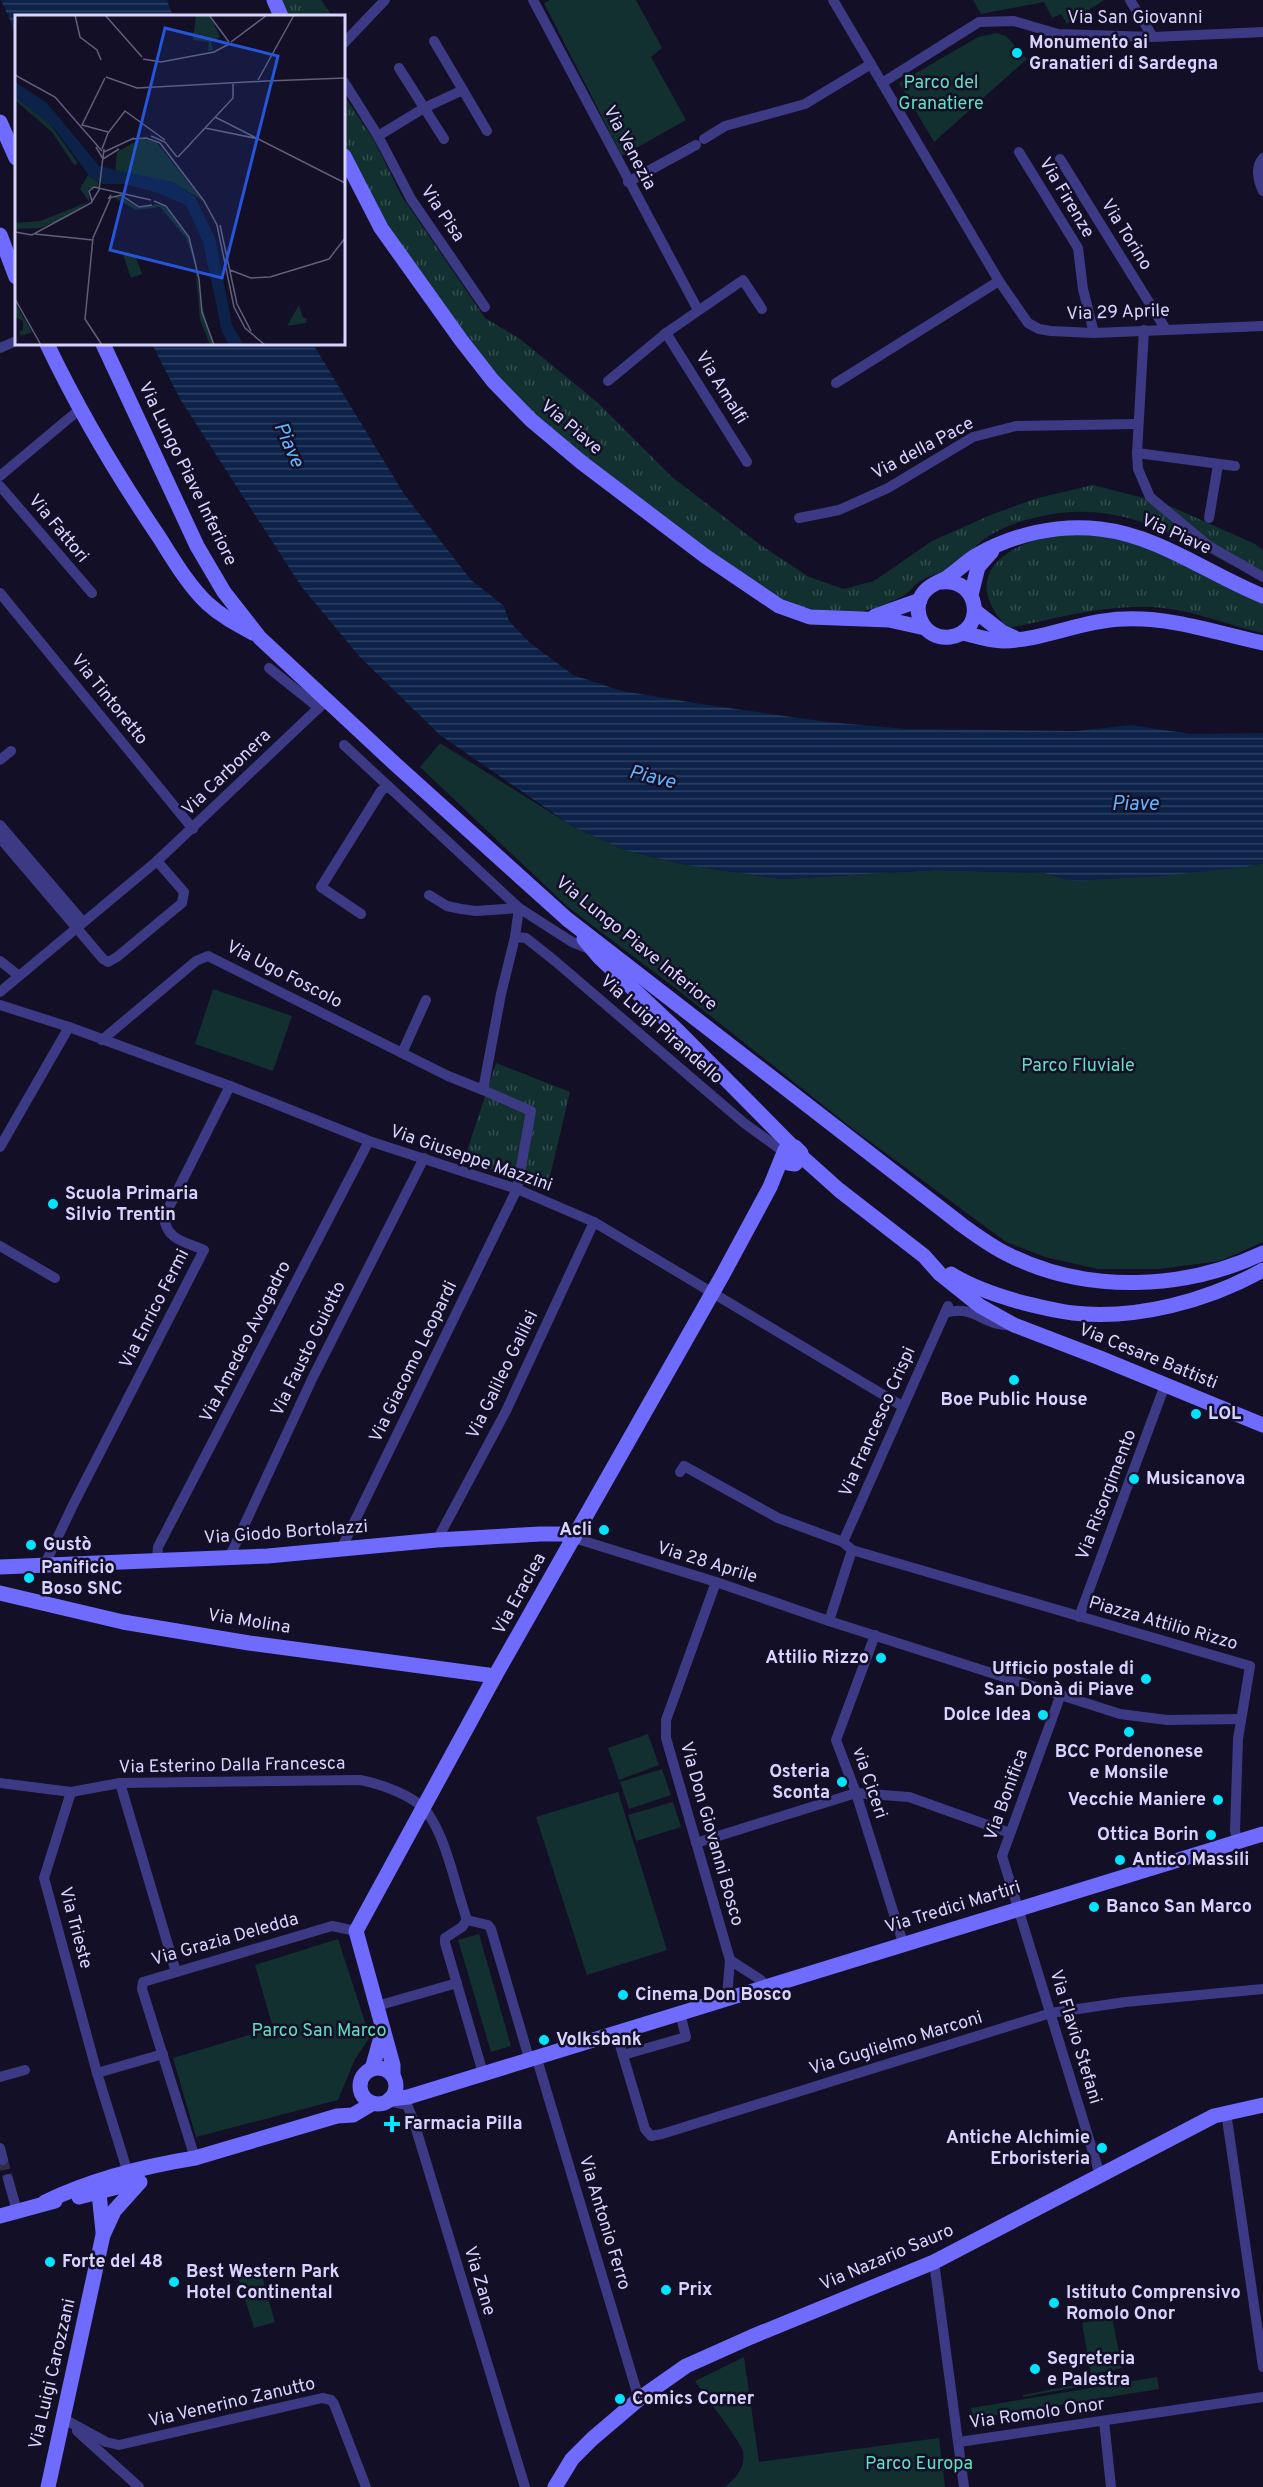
<svg xmlns="http://www.w3.org/2000/svg" width="1263" height="2487" font-family="Overpass,sans-serif">
	<style>
		.grass { fill: url(#grass-tufts) }
		.park { fill: #12302f }
		.water { fill: url(#water-rules) }
		.lines { fill: none; stroke-linecap: round; stroke-linejoin: round }
		.street-tunnel { stroke: #312d47; stroke-width: 10; stroke-dasharray: 10 5; stroke-linecap: butt }
		.street { stroke: #3d3a85; stroke-width: 10 }
		.secondary { stroke: #6f6bff; stroke-width: 15 }
		.poi-dot { fill: #00e5ff; stroke: #130f26; stroke-width: 2 }
		.labels { text-anchor: middle; dominant-baseline: central; stroke-width: 5; stroke-linejoin: round; paint-order: stroke }
		.street-label { font-size: 18px; fill: #d9d4ff; stroke: #130f26 }
		.poi-label { font-size: 18px; font-weight: bold; fill: #d9d4ff; stroke: #130f26; text-anchor: start }
		.park-label { font-size: 18px; fill: #5fe0c0; stroke: #130f26 }
		.water-label { font-size: 20px; font-style: italic; fill: #62b6ff; stroke: #130f26 }
		.inset-road { fill: none; stroke: #625e7d; stroke-width: 1.5 }
		.view { fill: #2655da; fill-opacity: 0.15; stroke: #2655da; stroke-width: 3 }
		.inset-edge { fill: none; stroke: #d9d4ff; stroke-width: 3 }
	</style>
	<defs>
		<pattern id="grass-tufts" width="24" height="20" patternUnits="userSpaceOnUse" patternTransform="scale(1.5)"><rect width="24" height="20" fill="#12302f"/><path d="M3 7l-1-3M5 7V3M7 7l1-3M15 17l-1-3M17 17v-4M19 17l1-3" fill="none" stroke="#344d4e"/></pattern>
		<pattern id="water-rules" width="6" height="5" patternUnits="userSpaceOnUse" patternTransform="scale(1.5)"><rect width="6" height="5" fill="#0c2248"/><path d="M0 2.5h6" fill="none" stroke="#2f4163"/></pattern>
	</defs>
	<rect width="100%" height="100%" fill="#130f26"/>
	<g class="grass">
		<polygon points="280,0 321,0 332,16 288,16"/>
		<path d="M344,95L375,142L401,195L485,318L520,339L597,402L672,477L762,546L809,577L844,589L874,581L932,541L993,514L1038,498L1093,485L1163,503L1255,544L1263,550V579C1192,550 1142,503 1059,513C1038,516 1013,522 994,533C977,542 964,559 947,569C940,574 930,575 922,580C914,584 910,593 901,597C839,628 799,613 745,577L556,434L520,401L488,364L394,238L363,185L344,142Z"/>
		<path d="M1087,534C1152,540 1206,574 1263,603V633C1230,626 1198,612 1164,608C1112,602 1059,618 1008,628C971,590 984,559 1032,541C1049,534 1069,534 1087,534Z"/>
		<polygon points="496,1063 570,1092 547,1189 464,1160"/>
	</g>
	<g class="park">
		<polygon points="550,0 636,0 662,48 651,57 686,120 622,156 544,3"/>
		<polygon points="973,0 1104,0 1067,24 1061,14 1052,18 1044,2 981,14"/>
		<polygon points="996,33 1006,36 1027,59 934,142 899,83 978,37"/>
		<polygon points="440,743 572,826 624,850 686,865 781,879 935,870 1043,873 1073,881 1246,867 1263,863 1263,1242 1220,1261 1160,1269 1098,1269 1045,1257 1006,1242 853,1129 679,991 568,907 420,767"/>
		<polygon points="213,989 292,1016 273,1071 195,1044"/>
		<polygon points="648,1734 659,1765 619,1780 608,1748"/>
		<polygon points="662,1769 671,1795 629,1809 620,1782"/>
		<polygon points="618,1792 667,1950 587,1975 536,1817"/>
		<polygon points="673,1802 681,1827 636,1841 628,1815"/>
		<polygon points="479,1934 511,2046 491,2052 458,1940"/>
		<polygon points="338,1939 370,2037 355,2059 338,2100 196,2137 173,2058 273,2028 255,1965"/>
		<polygon points="260,2270 275,2322 254,2328 238,2277"/>
		<polygon points="1112,2317 1122,2368 1091,2374 1082,2323"/>
		<path d="M744,2357L759,2462L939,2438L945,2487H725C736,2478 746,2467 743,2451C740,2441 703,2393 695,2381Z"/>
		<polygon points="1122,2374 1123,2381 1105,2382 1023,2397 1023,2395 1105,2379"/>
		<polygon points="1157,2377 1159,2389 973,2419 971,2408"/>
	</g>
	<g class="water">
		<polygon points="1,0 167,0 173,16 16,16 16,33"/>
		<polygon points="152,344 313,344 404,494 471,580 504,606 509,621 529,642 573,675 622,691 701,704 827,722 907,729 1076,731 1131,725 1191,734 1263,733 1263,863 1246,867 1163,876 1073,881 1043,873 935,870 781,879 686,865 624,850 572,826 440,735 359,656 301,586 180,399"/>
	</g>
	<g class="lines">
		<polyline class="street-tunnel" points="3,2160 8,2179"/>
		<g class="street">
			<polyline points="533,0 698,310"/>
			<polyline points="833,0 999,281 1028,323 1039,329 1051,331 1094,333 1263,326"/>
			<polyline points="1130,0 1153,37"/>
			<polyline points="434,41 487,131"/>
			<polyline points="344,43 385,0"/>
			<polyline points="399,68 444,139"/>
			<polyline points="344,82 378,136 411,199 485,307"/>
			<polyline points="882,83 979,22 1014,21 1058,34 1153,37 1263,32"/>
			<polyline points="378,136 424,108 463,90"/>
			<polyline points="704,139 725,126 805,104 871,64"/>
			<polyline points="1019,152 1078,248 1083,289 1094,333"/>
			<path d="M1263,158C1255,167 1258,181 1263,191"/>
			<polyline points="1060,159 1165,328"/>
			<polyline points="628,182 696,145"/>
			<polyline points="1144,330 1137,453 1138,469 1150,497 1209,546 1263,577"/>
			<polyline points="666,333 747,462"/>
			<polyline points="0,348 16,341"/>
			<polyline points="608,381 666,333 743,280 762,309"/>
			<polyline points="836,383 999,281"/>
			<polyline points="1137,453 1235,466"/>
			<polyline points="0,476 80,409"/>
			<polyline points="0,486 92,593"/>
			<polyline points="799,518 839,510 888,488 973,437 1016,426 1138,424"/>
			<polyline points="1209,518 1218,465"/>
			<polyline points="0,593 193,829"/>
			<polyline points="269,668 319,708"/>
			<polyline points="344,745 388,786"/>
			<polyline points="0,760 11,751"/>
			<polyline points="0,825 83,922"/>
			<polyline points="0,838 103,959 108,962 117,957 182,903 184,892 157,861"/>
			<polyline points="429,895 447,906 461,909 476,911 519,908 572,942 592,950"/>
			<polyline points="361,914 321,887 381,791 388,786 519,908 515,937"/>
			<polyline points="0,961 19,976"/>
			<polyline points="0,992 157,861 328,699"/>
			<polyline points="0,1005 69,1027 230,1086 369,1141 517,1189 594,1222 902,1406"/>
			<polyline points="102,1040 196,961 208,956 448,1076 483,1090"/>
			<polyline points="402,1053 426,1000"/>
			<polyline points="0,1147 69,1027"/>
			<polyline points="0,1246 55,1278"/>
			<polyline points="948,1306 843,1542 852,1550 1250,1666 1238,1739 1235,1831 1238,1842"/>
			<path d="M945,1313C974,1303 986,1329 1014,1325"/>
			<polyline points="680,1472 684,1466 778,1518 843,1542"/>
			<polyline points="574,1538 716,1582 829,1621 1120,1714 1167,1720 1240,1719"/>
			<polyline points="437,1540 506,1411 594,1222"/>
			<polyline points="344,1549 343,1545 517,1189 531,1111 483,1090 501,994 515,937 526,938 555,961 744,1123 784,1152"/>
			<polyline points="229,1558 313,1377 424,1158"/>
			<polyline points="157,1559 158,1547 369,1141"/>
			<path d="M45,1564L73,1505L204,1250C186,1242 166,1240 164,1217L230,1086"/>
			<polyline points="716,1582 666,1720 666,1738 730,1960 727,1997"/>
			<polyline points="1079,1617 1165,1385"/>
			<polyline points="829,1621 852,1550"/>
			<polyline points="875,1635 836,1740 856,1793 903,1943"/>
			<polyline points="1061,1694 1002,1856 1100,2175"/>
			<path d="M0,1783L71,1792L120,1783L360,1780C381,1784 417,1796 429,1815C447,1841 456,1889 467,1920"/>
			<polyline points="120,1783 176,1972"/>
			<polyline points="71,1792 44,1878 97,2073 127,2170"/>
			<polyline points="696,1843 856,1793 909,1797 1010,1833"/>
			<polyline points="730,1960 761,1980 765,1986"/>
			<polyline points="377,2006 457,1983"/>
			<polyline points="616,2032 645,2129 651,2136 662,2134 1051,2013 1125,2002 1263,1989"/>
			<polyline points="623,2055 686,2037 680,2013"/>
			<polyline points="536,2056 639,2399"/>
			<polyline points="97,2073 163,2054"/>
			<polyline points="483,2073 445,1943 445,1938 462,1927 467,1920 488,1925 491,1929 529,2058"/>
			<polyline points="0,2077 25,2070"/>
			<polyline points="393,2102 407,2105 413,2119 525,2487"/>
			<polyline points="1226,2112 1263,2367"/>
			<polyline points="0,2148 3,2160"/>
			<polyline points="195,2158 142,1989 143,1982 332,1926 356,1931"/>
			<polyline points="8,2179 17,2211"/>
			<polyline points="934,2262 964,2487"/>
			<polyline points="64,2419 106,2442 119,2445 322,2398 331,2400 334,2404 366,2487"/>
			<polyline points="1104,2421 1111,2487"/>
			<polyline points="77,2431 139,2487"/>
			<polyline points="959,2442 1263,2397"/>
		</g>
		<g class="secondary">
			<polyline points="274,0 281,16"/>
			<polyline points="0,122 16,158"/>
			<polyline points="344,156 381,228 461,340 493,381 531,420 581,462 705,556 779,606 810,617 889,620 925,628"/>
			<polyline points="0,235 16,277"/>
			<path d="M47,344C79,411 117,475 159,537C173,559 188,585 207,603C221,616 236,624 253,633"/>
			<path d="M103,344L197,546L224,592L260,638L394,763L567,919L962,1225C977,1236 992,1247 1009,1255C1087,1294 1185,1290 1263,1253"/>
			<path d="M941,582C980,577 987,632 950,637C925,641 908,610 925,591C931,584 940,582 948,577C958,570 967,561 977,555C1014,534 1058,524 1100,529C1160,536 1208,574 1263,596"/>
			<polyline points="971,595 978,567 992,551"/>
			<polyline points="975,611 1002,632 1015,638"/>
			<polyline points="875,616 920,600"/>
			<path d="M963,633C975,636 990,641 1003,641C1044,640 1083,620 1124,619C1172,617 1217,633 1263,643"/>
			<polyline points="584,939 599,957 678,1031 792,1146"/>
			<polyline points="801,1156 839,1190 924,1256 940,1274 980,1306 1014,1325 1100,1358 1263,1425"/>
			<path d="M951,1274C973,1288 998,1296 1024,1303C1040,1307 1056,1311 1073,1313C1136,1320 1208,1301 1263,1270"/>
			<polyline points="0,1567 268,1556 437,1540 540,1534 563,1534 574,1538"/>
			<polyline points="0,1593 123,1622 249,1643 495,1676"/>
			<circle cx="378" cy="2086" r="18"/>
			<polyline points="372,2069 383,2030"/>
			<polyline points="393,2076 393,2065 356,1931 495,1676 722,1276 770,1187 785,1150 795,1147 801,1153 801,1158 795,1164 788,1163 784,1157"/>
			<polyline points="390,2099 408,2097 1263,1834"/>
			<polyline points="99,2193 103,2232"/>
			<polyline points="79,2197 137,2182"/>
			<path d="M45,2202C91,2180 145,2166 195,2158L337,2116L353,2115L373,2103"/>
			<polyline points="0,2216 55,2201"/>
			<polyline points="48,2487 103,2235 114,2211 140,2182"/>
			<polyline points="555,2487 572,2459 592,2439 639,2399 686,2366 751,2337 934,2262 1214,2116 1263,2105"/>
		</g>
	</g>
	<g class="poi-dot">
		<circle cx="1017" cy="53" r="6"/>
		<circle cx="53" cy="1204" r="6"/>
		<circle cx="1014" cy="1380" r="6"/>
		<circle cx="1196" cy="1414" r="6"/>
		<circle cx="1134" cy="1479" r="6"/>
		<circle cx="604" cy="1530" r="6"/>
		<circle cx="31" cy="1545" r="6"/>
		<circle cx="29" cy="1578" r="6"/>
		<circle cx="881" cy="1658" r="6"/>
		<circle cx="1146" cy="1679" r="6"/>
		<circle cx="1043" cy="1715" r="6"/>
		<circle cx="1129" cy="1732" r="6"/>
		<circle cx="842" cy="1782" r="6"/>
		<circle cx="1218" cy="1800" r="6"/>
		<circle cx="1211" cy="1835" r="6"/>
		<circle cx="1120" cy="1860" r="6"/>
		<circle cx="1094" cy="1907" r="6"/>
		<circle cx="623" cy="1995" r="6"/>
		<circle cx="544" cy="2040" r="6"/>
		<path d="M389 2115h6v6h6v6h-6v6h-6v-6h-6v-6h6z"/>
		<circle cx="1102" cy="2148" r="6"/>
		<circle cx="50" cy="2262" r="6"/>
		<circle cx="174" cy="2282" r="6"/>
		<circle cx="666" cy="2290" r="6"/>
		<circle cx="1054" cy="2303" r="6"/>
		<circle cx="1035" cy="2369" r="6"/>
		<circle cx="620" cy="2399" r="6"/>
	</g>
	<g class="labels">
		<g class="street-label">
			<text x="1135" y="18">Via San Giovanni</text>
			<text transform="translate(629 148) rotate(62)">Via Venezia</text>
			<text transform="translate(1066 198) rotate(59)">Via Firenze</text>
			<text transform="translate(442 214) rotate(56)">Via Pisa</text>
			<text transform="translate(1126 235) rotate(58)">Via Torino</text>
			<text transform="translate(1118 313) rotate(-2)">Via 29 Aprile</text>
			<text transform="translate(721 388) rotate(58)">Via Amalfi</text>
			<text transform="translate(571 428) rotate(40)">Via Piave</text>
			<text transform="translate(923 449) rotate(-28)">Via della Pace</text>
			<text transform="translate(187 474) rotate(64)">Via Lungo Piave Inferiore</text>
			<text transform="translate(58 529) rotate(50)">Via Fattori</text>
			<text transform="translate(1176 535) rotate(24)">Via Piave</text>
			<text transform="translate(109 700) rotate(51)">Via Tintoretto</text>
			<text transform="translate(227 773) rotate(-44)">Via Carbonera</text>
			<text transform="translate(636 944) rotate(39)">Via Lungo Piave Inferiore</text>
			<text transform="translate(284 975) rotate(27)">Via Ugo Foscolo</text>
			<text transform="translate(661 1030) rotate(41)">Via Luigi Pirandello</text>
			<text transform="translate(471 1159) rotate(19)">Via Giuseppe Mazzini</text>
			<text transform="translate(155 1309) rotate(-63)">Via Enrico Fermi</text>
			<text transform="translate(246 1342) rotate(-63)">Via Amedeo Avogadro</text>
			<text transform="translate(309 1349) rotate(-64)">Via Fausto Guiotto</text>
			<text transform="translate(1148 1357) rotate(22)">Via Cesare Battisti</text>
			<text transform="translate(414 1362) rotate(-64)">Via Giacomo Leopardi</text>
			<text transform="translate(503 1375) rotate(-64)">Via Galileo Galilei</text>
			<text transform="translate(878 1422) rotate(-66)">Via Francesco Crispi</text>
			<text transform="translate(1107 1495) rotate(-69)">Via Risorgimento</text>
			<text transform="translate(286 1533) rotate(-4)">Via Giodo Bortolazzi</text>
			<text transform="translate(707 1563) rotate(17)">Via 28 Aprile</text>
			<text transform="translate(520 1594) rotate(-61)">Via Eraclea</text>
			<text transform="translate(249 1622) rotate(9)">Via Molina</text>
			<text transform="translate(1163 1624) rotate(16)">Piazza Attilio Rizzo</text>
			<text transform="translate(232 1766) rotate(-1)">Via Esterino Dalla Francesca</text>
			<text transform="translate(869 1783) rotate(71)">via Ciceri</text>
			<text transform="translate(1007 1795) rotate(-70)">Via Bonifica</text>
			<text transform="translate(711 1834) rotate(74)">Via Don Giovanni Bosco</text>
			<text transform="translate(953 1908) rotate(-17)">Via Tredici Martiri</text>
			<text transform="translate(75 1928) rotate(75)">Via Trieste</text>
			<text transform="translate(225 1940) rotate(-16)">Via Grazia Deledda</text>
			<text transform="translate(1075 2037) rotate(73)">Via Flavio Stefani</text>
			<text transform="translate(896 2044) rotate(-17)">Via Guglielmo Marconi</text>
			<text transform="translate(604 2223) rotate(73)">Via Antonio Ferro</text>
			<text transform="translate(887 2258) rotate(-23)">Via Nazario Sauro</text>
			<text transform="translate(479 2281) rotate(73)">Via Zane</text>
			<text transform="translate(53 2374) rotate(-77)">Via Luigi Carozzani</text>
			<text transform="translate(232 2403) rotate(-13)">Via Venerino Zanutto</text>
			<text transform="translate(1037 2414) rotate(-8)">Via Romolo Onor</text>
		</g>
		<g class="poi-label">
			<text x="1029" y="43">Monumento ai<tspan x="1029" dy="21">Granatieri di Sardegna</tspan></text>
			<text x="65" y="1194">Scuola Primaria<tspan x="65" dy="21">Silvio Trentin</tspan></text>
			<text x="1014" y="1400" text-anchor="middle">Boe Public House</text>
			<text x="1208" y="1414">LOL</text>
			<text x="1146" y="1479">Musicanova</text>
			<text x="592" y="1530" text-anchor="end">Acli</text>
			<text x="43" y="1545">Gustò</text>
			<text x="41" y="1568">Panificio<tspan x="41" dy="21">Boso SNC</tspan></text>
			<text x="869" y="1658" text-anchor="end">Attilio Rizzo</text>
			<text x="1134" y="1669" text-anchor="end">Ufficio postale di<tspan x="1134" dy="21">San Donà di Piave</tspan></text>
			<text x="1031" y="1715" text-anchor="end">Dolce Idea</text>
			<text x="1129" y="1752" text-anchor="middle">BCC Pordenonese<tspan x="1129" dy="21">e Monsile</tspan></text>
			<text x="830" y="1772" text-anchor="end">Osteria<tspan x="830" dy="21">Sconta</tspan></text>
			<text x="1206" y="1800" text-anchor="end">Vecchie Maniere</text>
			<text x="1199" y="1835" text-anchor="end">Ottica Borin</text>
			<text x="1132" y="1860">Antico Massili</text>
			<text x="1106" y="1907">Banco San Marco</text>
			<text x="635" y="1995">Cinema Don Bosco</text>
			<text x="556" y="2040">Volksbank</text>
			<text x="404" y="2124">Farmacia Pilla</text>
			<text x="1090" y="2138" text-anchor="end">Antiche Alchimie<tspan x="1090" dy="21">Erboristeria</tspan></text>
			<text x="62" y="2262">Forte del 48</text>
			<text x="186" y="2272">Best Western Park<tspan x="186" dy="21">Hotel Continental</tspan></text>
			<text x="678" y="2290">Prix</text>
			<text x="1066" y="2293">Istituto Comprensivo<tspan x="1066" dy="21">Romolo Onor</tspan></text>
			<text x="1047" y="2359">Segreteria<tspan x="1047" dy="21">e Palestra</tspan></text>
			<text x="632" y="2399">Comics Corner</text>
		</g>
		<g class="park-label">
			<text x="941" y="83">Parco del<tspan x="941" dy="21">Granatiere</tspan></text>
			<text x="1078" y="1066">Parco Fluviale</text>
			<text x="319" y="2031">Parco San Marco</text>
			<text x="919" y="2464">Parco Europa</text>
		</g>
		<g class="water-label">
			<text transform="translate(288 445) rotate(66)">Piave</text>
			<text transform="translate(652 778) rotate(14)">Piave</text>
			<text x="1135" y="805">Piave</text>
		</g>
	</g>
	<g transform="translate(15 15)">
		<rect width="330" height="330" fill="#130f26"/>
		<path d="M105,181L124,193L141,189L150,191L174,223L181,246L185,284L198,330H195L185,305L180,249L171,223L145,192L121,195L98,182ZM73,187L53,202L25,213L0,214V208L25,206ZM0,288L17,317L6,321L4,317L8,315V306L0,302Z" fill="#12302f"/>
		<path d="M0,81L30,102L63,148L59,150L37,117L0,85ZM73,160L83,167V172L73,174L75,188L65,174Z" fill="#12302f"/>
		<path d="M181,0H193L199,9L205,22L196,27L198,35L193,36L194,27L178,25ZM127,123L142,128L187,185L157,167L100,157L102,137ZM113,237L120,240L127,259L116,263L108,239ZM284,290L288,303H292L291,308L272,311Z" fill="#12302f"/>
		<path d="M0,67L32,88L84,151L157,167L180,182L200,223L217,310L229,330H214L207,317L188,227L171,190L143,178L110,169H88L76,163L39,113L0,82Z" fill="#0c2248"/>
		<path class="inset-road" d="M60,0L65,22L82,35L86,45M90,0L127,42M194,0L214,27M216,27L252,0M128,44L146,47L199,37L214,29M0,60L40,82L87,136M91,62L122,73L252,66M90,63L67,110L93,117M243,65L279,0M252,66L330,63M200,102L330,168M190,113L244,124M136,121L150,127L162,142M117,124L131,123L145,128L189,186L202,210L219,292L230,313L250,330M81,132L88,144L104,134M87,134L93,118L110,96L150,125M89,137L119,123M163,142L218,83V69M96,180L94,183L106,180L124,192L137,190M77,186L74,176L79,172L136,185M139,186L151,191L174,222L184,264L187,297L199,330M205,210L222,289L236,316M0,217L17,220L76,188L84,175L89,134M20,219L78,225M215,255L236,263L255,262L314,244L330,223M0,284L26,330M87,330L70,304L78,223L96,182"/>
		<path class="view" d="M150,13L263,41L207,263L95,235Z"/>
		<rect width="330" height="330" class="inset-edge"/>
	</g>
</svg>
